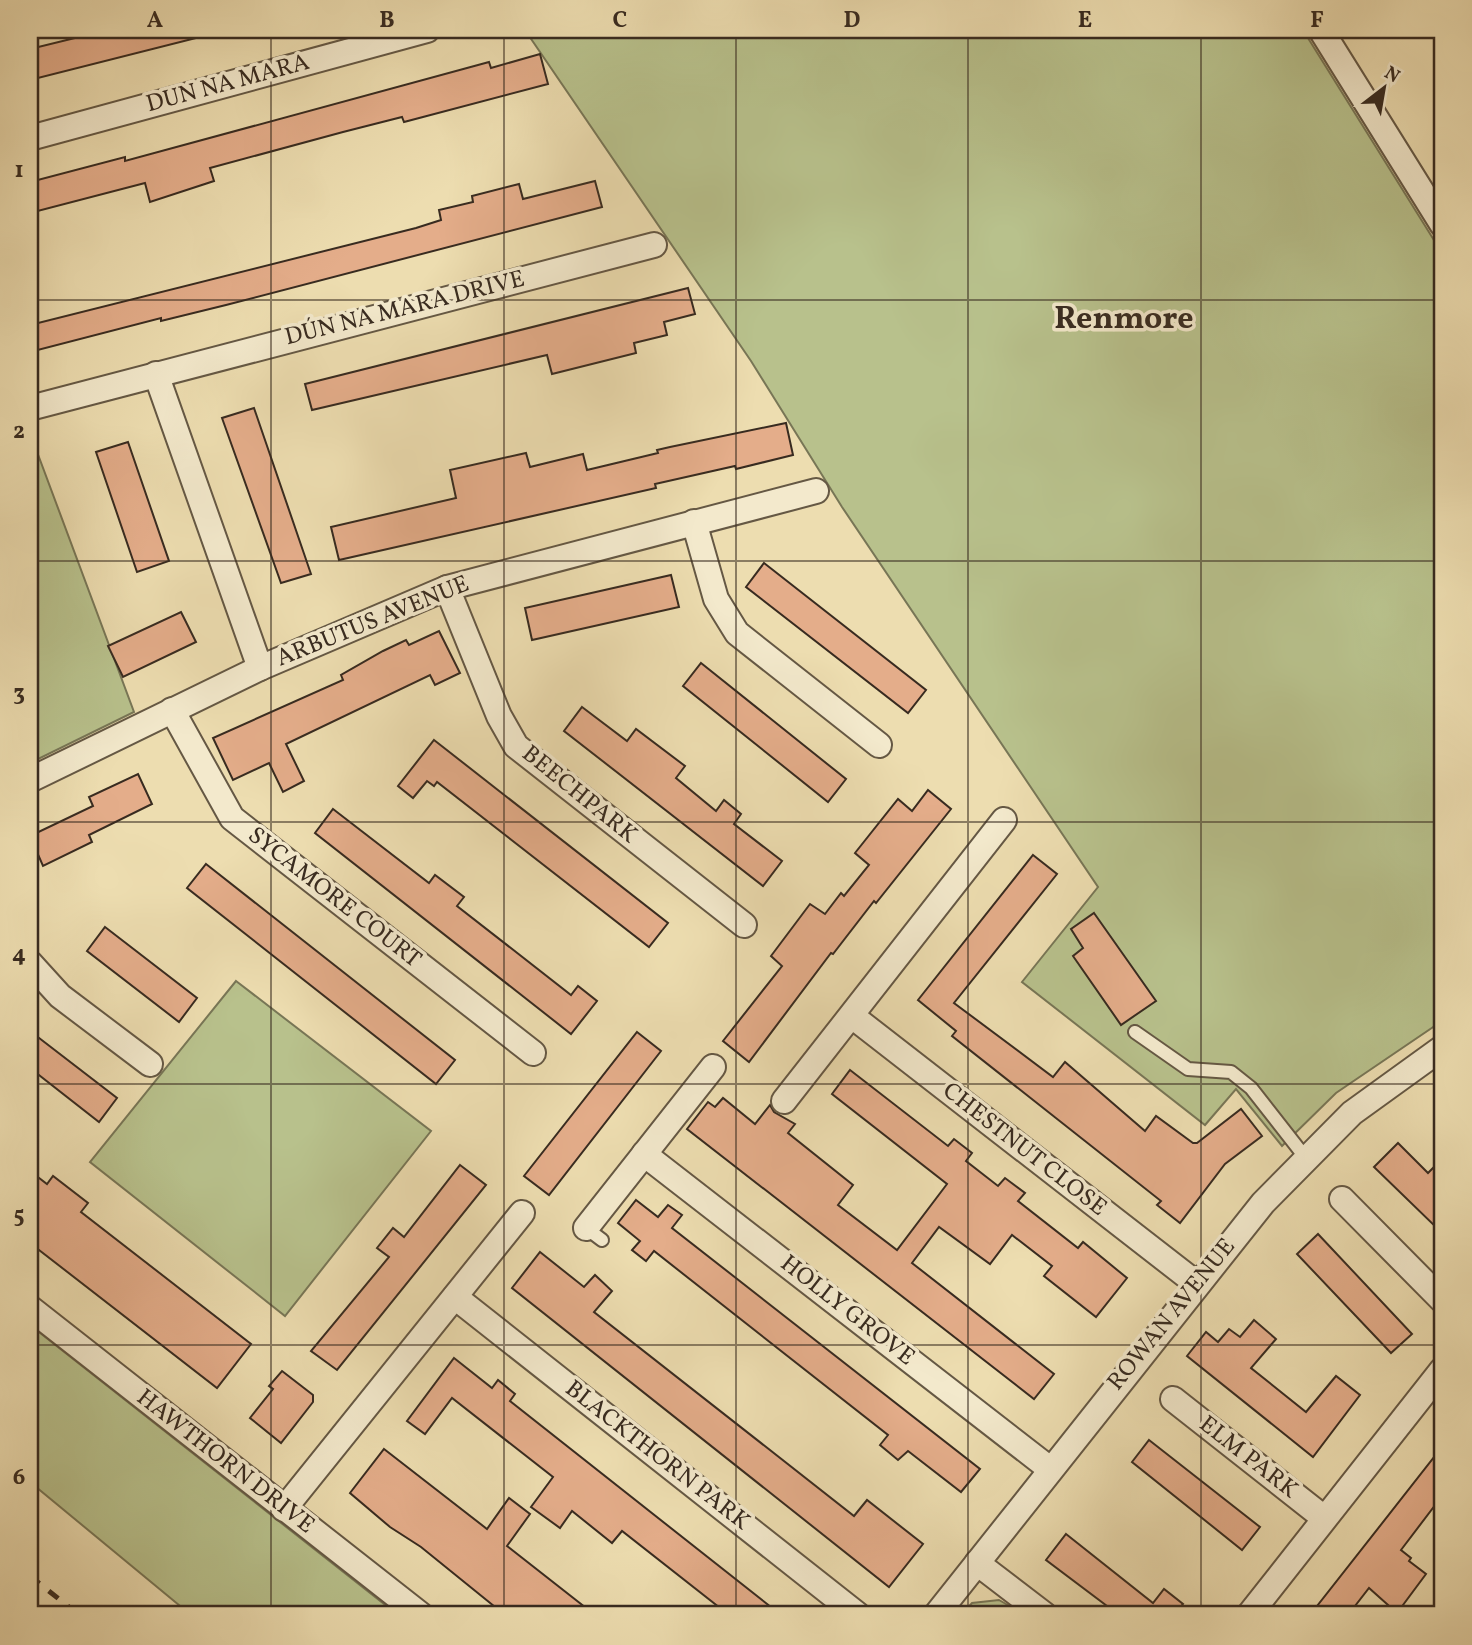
<svg xmlns="http://www.w3.org/2000/svg" width="1472" height="1645" font-family="Vollkorn,serif">
	<style>
		.green { fill: #b8c18c; stroke: #787656; stroke-width: 2 }
		.building { fill: #e4ad8a; stroke: #382b20; stroke-width: 2 }
		.lines { fill: none; stroke-linecap: round; stroke-linejoin: round }
		.service-casing { stroke: #655844; stroke-width: 16 }
		.minor-casing { stroke: #655844; stroke-width: 28 }
		.service { stroke: #f3e9cc; stroke-width: 12 }
		.minor { stroke: #f3e9cc; stroke-width: 24 }
		.rail { stroke: #382b20; stroke-width: 5; stroke-dasharray: 12 12; stroke-linecap: butt }
		.grid { fill: none; stroke: #382b20; stroke-width: 2; stroke-opacity: 0.55 }
		.labels { text-anchor: middle; dominant-baseline: central; stroke-width: 7; stroke-linejoin: round; paint-order: stroke }
		.street-label { font-size: 24px; fill: #382b20; stroke: #f3e9cc }
		.district-label { font-size: 32px; font-weight: bold; fill: #382b20; stroke: #f3e9cc }
		.neatline { fill: none; stroke: #382b20; stroke-width: 2.5 }
		.grid-label { font-size: 23px; text-anchor: middle; font-weight: bold; fill: #382b20 }
	</style>
	<rect width="100%" height="100%" fill="#edddb0"/>
	<filter id="stains"><feTurbulence type="fractalNoise" baseFrequency=".00286" numOctaves="4"/><feColorMatrix values="0 0 0 0 .2 0 0 0 0 .09 0 0 0 0 .02 0 0 0 .5 -.17"/></filter>
	<radialGradient id="worn" r=".72"><stop offset=".6" stop-color="#630" stop-opacity="0"/><stop offset="1" stop-color="#630" stop-opacity=".3"/></radialGradient>
	<g class="green">
		<polygon points="525,30 1303,30 1442,253 1442,1021 1336,1093 1282,1146 1236,1089 1205,1125 1022,982 1098,887 842,507 751,361"/>
		<polygon points="30,433 134,712 30,763"/>
		<polygon points="236,981 431,1131 285,1316 90,1162"/>
		<polygon points="30,1325 398,1615 191,1615 30,1482"/>
		<polygon points="999,1600 1025,1615 961,1615 972,1603"/>
	</g>
	<g class="building">
		<polygon points="77,30 199,30 200,37 30,80 30,49 79,37"/>
		<polygon points="540,54 548,84 404,122 402,117 343,132 210,168 214,181 150,202 145,183 30,213 30,182 125,157 125,161 489,62 491,68"/>
		<polygon points="595,181 602,207 226,305 161,321 161,318 30,352 30,325 416,228 441,220 439,210 473,202 472,196 519,184 523,199"/>
		<polygon points="688,288 695,314 664,322 667,335 634,343 636,353 552,374 547,355 312,410 305,384"/>
		<polygon points="254,408 311,574 281,583 222,418"/>
		<polygon points="786,423 793,455 736,469 735,466 655,484 656,488 339,560 331,527 456,498 450,470 526,453 530,467 583,454 587,470 658,453 657,450 670,447"/>
		<polygon points="128,442 169,561 137,572 96,452"/>
		<polygon points="764,563 926,690 908,713 746,587"/>
		<polygon points="671,575 679,607 532,640 525,608"/>
		<polygon points="181,612 196,642 123,677 108,646"/>
		<polygon points="439,631 460,673 435,685 430,675 286,744 304,781 283,792 269,763 233,780 213,738 343,680 341,675 383,651 406,640 409,645"/>
		<polygon points="701,663 846,779 828,802 683,686"/>
		<polygon points="582,707 627,741 636,729 685,766 676,778 716,811 724,800 741,814 734,824 782,861 763,886 564,731"/>
		<polygon points="434,740 668,923 649,947 437,782 434,786 427,781 413,798 398,786"/>
		<polygon points="138,774 152,804 89,835 92,842 43,866 30,836 93,806 89,797"/>
		<polygon points="928,790 951,809 876,903 874,901 833,954 831,953 749,1062 723,1041 782,966 771,956 810,904 825,914 841,893 844,896 869,865 855,853 898,799 912,811"/>
		<polygon points="333,809 429,883 435,875 464,897 457,906 571,995 578,986 597,1001 571,1034 315,833"/>
		<polygon points="1033,855 1057,874 954,1003 1053,1077 1065,1062 1145,1131 1156,1116 1193,1143 1197,1143 1241,1109 1262,1136 1225,1164 1180,1223 1157,1205 1161,1201 952,1036 956,1031 918,1000"/>
		<polygon points="206,864 455,1060 436,1084 187,888"/>
		<polygon points="1094,913 1156,1001 1121,1025 1073,956 1083,948 1071,929"/>
		<polygon points="105,927 197,998 179,1022 87,951"/>
		<polygon points="30,1031 117,1098 99,1122 30,1068"/>
		<polygon points="637,1032 661,1051 549,1195 524,1176"/>
		<polygon points="850,1070 948,1146 954,1139 972,1153 966,1161 998,1186 1005,1178 1025,1193 1018,1201 1078,1248 1083,1242 1127,1278 1096,1317 1044,1276 1052,1266 1012,1235 990,1264 939,1227 912,1263 1054,1374 1034,1399 687,1129 708,1102 715,1107 723,1098 755,1124 770,1105 774,1112 795,1124 788,1133 853,1185 838,1205 897,1250 947,1184 832,1094"/>
		<polygon points="1398,1143 1428,1173 1442,1159 1442,1233 1374,1167"/>
		<polygon points="460,1165 486,1185 337,1370 311,1351 389,1257 377,1248 393,1228 404,1237"/>
		<polygon points="30,1171 47,1184 53,1176 88,1203 81,1212 251,1344 217,1388 30,1243"/>
		<polygon points="636,1200 658,1217 668,1205 682,1215 672,1228 980,1469 961,1492 908,1451 898,1460 880,1445 888,1435 654,1251 646,1261 632,1250 640,1241 618,1223"/>
		<polygon points="1318,1234 1412,1334 1391,1353 1297,1254"/>
		<polygon points="540,1252 584,1287 595,1275 612,1291 594,1312 854,1516 867,1500 923,1544 889,1587 512,1288"/>
		<polygon points="1254,1320 1276,1339 1251,1368 1306,1412 1336,1376 1360,1395 1313,1457 1187,1356 1206,1332 1218,1342 1229,1329 1240,1337"/>
		<polygon points="454,1358 492,1388 498,1380 515,1394 510,1401 781,1615 729,1615 622,1531 612,1543 572,1511 560,1528 531,1507 553,1477 452,1398 425,1434 407,1421"/>
		<polygon points="282,1371 313,1395 313,1402 281,1443 250,1418 273,1389 269,1386"/>
		<polygon points="1149,1440 1260,1527 1242,1550 1132,1462"/>
		<polygon points="1442,1447 1442,1496 1401,1550 1411,1558 1409,1561 1426,1574 1397,1613 1369,1588 1348,1615 1310,1615"/>
		<polygon points="384,1449 487,1529 509,1498 530,1514 507,1546 595,1615 505,1615 421,1547 390,1527 350,1493"/>
		<polygon points="1066,1534 1153,1603 1164,1589 1183,1604 1174,1615 1119,1615 1046,1560"/>
	</g>
	<g class="lines">
		<g class="service-casing">
			<g id="service">
				<polyline points="1135,1032 1188,1069 1231,1072 1251,1088 1305,1157"/>
				<polyline points="586,1228 602,1240"/>
			</g>
		</g>
		<g class="minor-casing">
			<g id="minor">
				<polyline points="1321,30 1442,224"/>
				<polyline points="30,138 427,30"/>
				<polyline points="156,374 260,668"/>
				<polyline points="30,408 654,245"/>
				<polyline points="694,522 716,599 737,633 879,745"/>
				<polyline points="447,588 499,716 516,746 744,925"/>
				<polyline points="172,710 232,818 533,1053"/>
				<polyline points="30,780 260,668 447,588 816,491"/>
				<polyline points="30,963 60,996 150,1064"/>
				<polyline points="852,1016 1197,1284"/>
				<polyline points="784,1101 1004,820"/>
				<polyline points="644,1154 1050,1469"/>
				<polyline points="1342,1199 1442,1300"/>
				<polyline points="586,1228 713,1067"/>
				<polyline points="455,1297 858,1615"/>
				<polyline points="30,1308 421,1615"/>
				<polyline points="1173,1399 1324,1518"/>
				<polyline points="284,1509 522,1213"/>
				<polyline points="977,1563 1045,1615"/>
				<polyline points="936,1615 1263,1203 1352,1113 1442,1048"/>
				<polyline points="1249,1615 1442,1370"/>
			</g>
		</g>
		<use href="#service" class="service"/>
		<use href="#minor" class="minor"/>
		<polyline class="rail" points="30,1576 79,1615"/>
	</g>
	<path class="grid" d="M271,30V1615M504,30V1615M736,30V1615M968,30V1615M1201,30V1615M30,300H1442M30,561H1442M30,822H1442M30,1084H1442M30,1345H1442"/>
	<g class="labels">
		<g class="street-label">
			<text transform="translate(228 84) rotate(-15)">DUN NA MARA</text>
			<text transform="translate(405 309) rotate(-14)">DÚN NA MARA DRIVE</text>
			<text transform="translate(373 622) rotate(-22)">ARBUTUS AVENUE</text>
			<text transform="translate(579 795) rotate(39)">BEECHPARK</text>
			<text transform="translate(334 898) rotate(38)">SYCAMORE COURT</text>
			<text transform="translate(1024 1150) rotate(38)">CHESTNUT CLOSE</text>
			<text transform="translate(847 1311) rotate(38)">HOLLY GROVE</text>
			<text transform="translate(1172 1315) rotate(-51)">ROWAN AVENUE</text>
			<text transform="translate(657 1456) rotate(38)">BLACKTHORN PARK</text>
			<text transform="translate(1248 1458) rotate(38)">ELM PARK</text>
			<text transform="translate(225 1462) rotate(38)">HAWTHORN DRIVE</text>
		</g>
		<g class="district-label">
			<text x="1124" y="320">Renmore</text>
		</g>
	</g>
	<rect width="1472" height="1645" fill="none" stroke="#edddb0" stroke-width="77"/>
	<g transform="translate(1384 88) rotate(31)" stroke="#f3e9cc" stroke-width="5" paint-order="stroke">
	<path d="M0-5L12 26L0 18L-12 26Z" fill="#382b20"/>
	<text y="-10" font-size="19" font-weight="bold" text-anchor="middle" fill="#382b20">N</text>
	</g>
	<rect x="38" y="38" width="1396" height="1568" class="neatline"/>
	<g class="grid-label">
		<text x="155" y="27">A</text>
		<text x="387" y="27">B</text>
		<text x="620" y="27">C</text>
		<text x="852" y="27">D</text>
		<text x="1085" y="27">E</text>
		<text x="1317" y="27">F</text>
		<text x="19" y="177">1</text>
		<text x="19" y="438">2</text>
		<text x="19" y="700">3</text>
		<text x="19" y="961">4</text>
		<text x="19" y="1222">5</text>
		<text x="19" y="1484">6</text>
	</g>
	<rect width="100%" height="100%" filter="url(#stains)"/>
	<rect width="100%" height="100%" fill="url(#worn)"/>
</svg>
